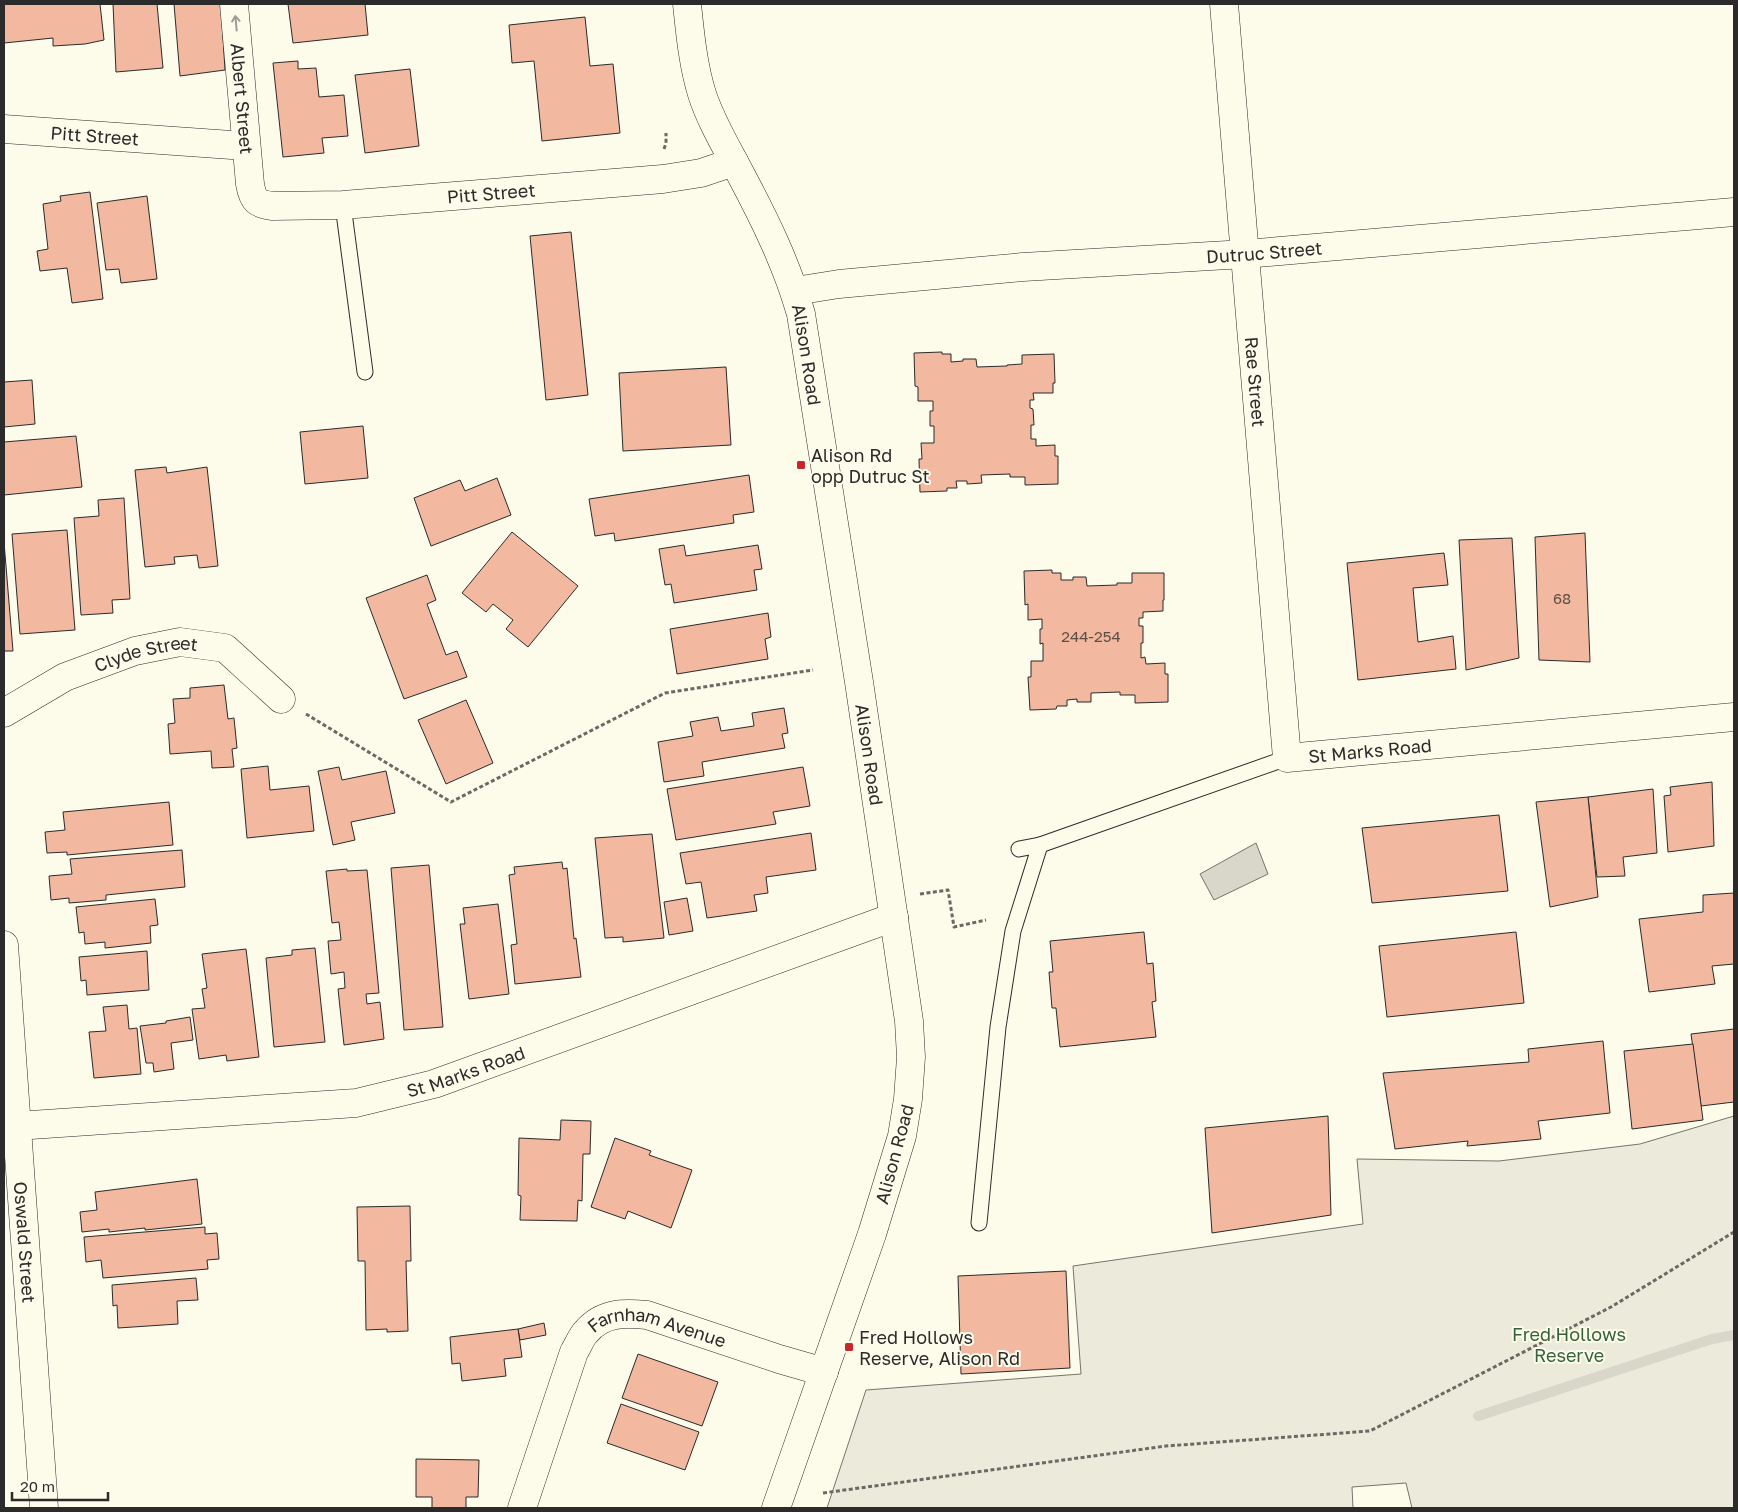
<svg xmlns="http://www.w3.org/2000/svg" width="1738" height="1512" font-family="'Golos Text',sans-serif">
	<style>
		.green { fill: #ecebdb; stroke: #74746e }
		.water { fill: #d8d7c9; stroke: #74746e }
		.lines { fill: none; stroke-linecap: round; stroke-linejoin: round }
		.stream { stroke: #d8d7c9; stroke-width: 10 }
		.building { fill: #f2b8a0; stroke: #2b2b2b }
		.service-casing { stroke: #2b2b2b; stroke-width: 17 }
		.minor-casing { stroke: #2b2b2b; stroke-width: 29 }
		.secondary-casing { stroke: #2b2b2b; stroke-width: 29 }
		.path { stroke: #6a6964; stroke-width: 3; stroke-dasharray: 4 2.5; stroke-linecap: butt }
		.service { stroke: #fdfbea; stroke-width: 15 }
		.minor { stroke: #fdfbea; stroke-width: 28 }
		.secondary { stroke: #fdfbea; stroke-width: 28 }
		.oneway { stroke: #9e9d94 }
		.poi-dot { fill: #c62828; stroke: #fdfbea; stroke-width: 2 }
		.labels { text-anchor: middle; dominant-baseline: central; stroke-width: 4; stroke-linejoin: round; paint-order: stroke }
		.number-label { font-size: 15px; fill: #5d4e48 }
		.street-label { font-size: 18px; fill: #2b2b2b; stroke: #fdfbea }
		.poi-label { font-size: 18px; fill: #2b2b2b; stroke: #fdfbea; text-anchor: start }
		.park-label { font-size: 18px; fill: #34623c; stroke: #fdfbea }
	</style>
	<rect width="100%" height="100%" fill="#fdfbea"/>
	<polygon class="green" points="1734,1116 1734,1508 1412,1508 1406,1483 1352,1487 1353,1508 827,1508 866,1390 1081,1374 1073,1266 1363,1224 1357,1159 1499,1161 1640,1144"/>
	<polygon class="water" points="1256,843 1268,874 1214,900 1200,874"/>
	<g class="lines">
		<polyline class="stream" points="1478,1416 1712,1339 1734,1335"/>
	</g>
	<g class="building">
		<polygon points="4,4 100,4 104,40 85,44 53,46 53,38 4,43"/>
		<polygon points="113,4 157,4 163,68 116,72"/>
		<polygon points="174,4 221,4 225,70 180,76"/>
		<polygon points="288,4 366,4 365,4 368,35 293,43"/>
		<polygon points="585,17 590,66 613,64 620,133 542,141 534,61 512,63 509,25"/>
		<polygon points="298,61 298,69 316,68 319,97 344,95 348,136 322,138 324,153 283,157 273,63"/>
		<polygon points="410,69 419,146 365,153 355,75"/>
		<polygon points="90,192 103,299 72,303 67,268 40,271 37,251 48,249 43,204 61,201 60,196"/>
		<polygon points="147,196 157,279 121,283 119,269 106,270 97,203"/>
		<polygon points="571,232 588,395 546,400 530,236"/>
		<polygon points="942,352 942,354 951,354 951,362 963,361 963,359 976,359 977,367 1007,366 1007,365 1022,364 1022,355 1054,354 1055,383 1053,383 1053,393 1033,393 1034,400 1030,400 1030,408 1033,409 1034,425 1031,425 1031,439 1036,439 1036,446 1055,445 1055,456 1058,456 1058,484 1025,485 1025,477 1010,477 1010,474 981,475 982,483 967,484 967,481 956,481 957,488 947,488 947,491 920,492 919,459 922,459 921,443 934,443 934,426 930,426 930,411 933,411 933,401 918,401 918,387 915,386 914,353"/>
		<polygon points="726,367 731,445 623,451 619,373"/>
		<polygon points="32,380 35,424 4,427 4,382"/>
		<polygon points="363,426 368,478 305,484 300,432"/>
		<polygon points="76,436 82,487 4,495 4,442"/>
		<polygon points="166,467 167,473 207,467 218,566 199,568 197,555 174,557 175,564 145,567 135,470"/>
		<polygon points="749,475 754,512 733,515 734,523 615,541 614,533 595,536 589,499"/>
		<polygon points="497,478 511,515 431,546 414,498 460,480 465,491"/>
		<polygon points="124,498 130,599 112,600 113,613 81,615 74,518 99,516 98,500"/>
		<polygon points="67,530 75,630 20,634 12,534"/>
		<polygon points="512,532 578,586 528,647 506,629 513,620 493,604 486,612 462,593"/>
		<polygon points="1585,533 1590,662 1539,660 1535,537"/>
		<polygon points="1512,538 1519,658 1466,670 1459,540"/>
		<polygon points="4,542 13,651 4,651"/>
		<polygon points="684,545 686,556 758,545 762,569 754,570 757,590 674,603 671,584 665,585 659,549"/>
		<polygon points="1444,553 1448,585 1413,588 1418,642 1453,636 1456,669 1358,680 1347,563"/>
		<polygon points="1052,570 1052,573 1061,573 1061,580 1073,580 1073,577 1086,577 1087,586 1117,585 1117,583 1132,583 1132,573 1164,573 1164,600 1163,600 1163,611 1143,612 1143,618 1139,618 1139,626 1143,626 1143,643 1141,643 1141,658 1145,657 1146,664 1165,663 1165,674 1168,674 1168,702 1135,703 1135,695 1120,695 1120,692 1091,693 1091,702 1077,702 1077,699 1067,700 1067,706 1057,706 1056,709 1030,710 1028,677 1031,677 1031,661 1043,661 1043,643 1040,644 1040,629 1042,629 1042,619 1028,620 1028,604 1025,605 1024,571"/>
		<polygon points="427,575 436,600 427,604 446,655 457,651 467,677 404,699 366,598"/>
		<polygon points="768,613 771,637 765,639 768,659 677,674 670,629"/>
		<polygon points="224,685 228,719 234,718 237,748 232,749 234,767 212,768 211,751 170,754 168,724 175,723 173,699 190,698 190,688"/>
		<polygon points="466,700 493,763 446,784 418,720"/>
		<polygon points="784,708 788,733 782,734 785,748 702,762 704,776 664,782 658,742 693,736 690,722 718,717 721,731 754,726 752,713"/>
		<polygon points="268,766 270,790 309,786 314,831 247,838 241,769"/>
		<polygon points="339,767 342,780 386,771 395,813 351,822 355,840 333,845 318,771"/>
		<polygon points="803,767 810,806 773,812 776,824 676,840 667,789"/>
		<polygon points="1712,782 1714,846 1668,852 1664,796 1671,795 1670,787"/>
		<polygon points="1653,789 1657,853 1623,857 1625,876 1597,877 1588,797"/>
		<polygon points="1588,797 1598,897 1550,907 1536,802"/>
		<polygon points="169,802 173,845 67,855 67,852 47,853 45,832 65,830 63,812"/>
		<polygon points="1499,815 1508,891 1372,903 1362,828"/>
		<polygon points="811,833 816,870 766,877 768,893 754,895 757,911 707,918 701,882 686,884 680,853"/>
		<polygon points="652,834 664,938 623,942 623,937 605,938 595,838"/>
		<polygon points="182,850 185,887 106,895 106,900 69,903 69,898 51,900 49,876 72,874 70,859"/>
		<polygon points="562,862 563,869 567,868 574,939 576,938 581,977 515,984 511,945 517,944 509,875 515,874 514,867"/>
		<polygon points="429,865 443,1027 404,1030 391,868"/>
		<polygon points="347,869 347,871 367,870 379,993 366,994 367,1004 380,1002 384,1039 344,1045 338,989 345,988 344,972 331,974 328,941 341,940 339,922 332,923 326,871"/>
		<polygon points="1734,893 1734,964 1712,966 1715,984 1649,992 1639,919 1703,912 1703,895"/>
		<polygon points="687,898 693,931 669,935 664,902"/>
		<polygon points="155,899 158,925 150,926 151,943 105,948 105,942 85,944 84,932 79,933 76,907"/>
		<polygon points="498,904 509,994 469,999 460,924 465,924 463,908"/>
		<polygon points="1144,932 1147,964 1153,963 1156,1001 1152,1002 1156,1037 1060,1047 1056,1008 1052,1008 1049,972 1053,972 1050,941"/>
		<polygon points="1516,932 1524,1003 1387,1017 1379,946"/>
		<polygon points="315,948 325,1042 274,1047 266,958 292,955 292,950"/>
		<polygon points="246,949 259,1057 227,1061 226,1055 199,1059 192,1009 205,1008 202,989 207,988 202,954"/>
		<polygon points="147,951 149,990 87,995 86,980 81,981 79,957"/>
		<polygon points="127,1005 129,1029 137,1028 141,1074 94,1078 89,1032 106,1031 103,1007"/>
		<polygon points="190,1017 193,1040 171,1043 174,1069 154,1072 153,1063 146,1063 140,1026 166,1023 166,1021"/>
		<polygon points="1734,1029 1734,1102 1701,1106 1691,1034"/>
		<polygon points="1603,1041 1610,1113 1538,1121 1541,1139 1467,1146 1468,1141 1395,1149 1383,1073 1529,1062 1528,1049"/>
		<polygon points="1693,1044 1703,1120 1632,1129 1624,1051"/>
		<polygon points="1328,1116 1331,1215 1212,1233 1205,1128"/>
		<polygon points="561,1120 591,1121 590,1154 583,1154 582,1201 578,1200 577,1221 520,1220 521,1196 518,1195 519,1138 560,1140"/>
		<polygon points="615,1138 651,1151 649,1155 692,1170 671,1228 628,1211 625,1219 591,1207"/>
		<polygon points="197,1179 202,1224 145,1230 145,1228 109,1232 109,1229 82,1232 80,1212 97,1210 95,1192"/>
		<polygon points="410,1206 411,1261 406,1261 408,1331 387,1332 387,1329 366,1330 365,1261 358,1261 357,1207"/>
		<polygon points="205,1227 205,1234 217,1233 219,1259 207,1260 208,1269 103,1278 101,1260 86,1262 84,1237"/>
		<polygon points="1066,1271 1070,1368 961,1374 958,1276"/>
		<polygon points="196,1278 198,1300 177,1301 178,1324 118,1328 117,1305 113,1306 112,1285"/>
		<polygon points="544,1323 546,1335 520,1340 518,1329"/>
		<polygon points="518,1329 522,1357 504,1359 506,1376 462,1381 460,1363 452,1364 450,1337"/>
		<polygon points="638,1354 718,1382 702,1426 622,1398"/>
		<polygon points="621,1404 699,1432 685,1470 607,1443"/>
		<polygon points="416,1459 479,1460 478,1497 466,1497 466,1508 432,1508 432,1497 416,1497"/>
	</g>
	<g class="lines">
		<g class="service-casing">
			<g id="service">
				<polyline points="343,205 365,372"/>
				<polyline points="1019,849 1040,845 1287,758"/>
				<polyline points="979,1223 998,1027 1013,931 1040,845"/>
			</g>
		</g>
		<g class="minor-casing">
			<g id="minor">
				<path id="s1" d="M234,4L250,184C253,201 257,204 273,206L343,205L663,179L701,173L734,162"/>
				<path id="s2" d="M1224,4L1287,758L1734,717"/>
				<path id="s3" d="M4,129L246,146"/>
				<path id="s4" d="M795,291L839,284L1023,267L1245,254L1734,212"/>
				<path id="s5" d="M4,713L65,677L135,651L180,642L225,648L281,699"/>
				<path id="s6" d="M4,945L44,1508"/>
				<path id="s7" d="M16,1126L356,1103L434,1084L894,917"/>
				<path id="s8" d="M522,1508L574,1352C578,1346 581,1337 586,1332C603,1312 624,1313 647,1315L779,1359L824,1372"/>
			</g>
		</g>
		<g class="secondary-casing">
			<g id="secondary">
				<path id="s9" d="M687,4C690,33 693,65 702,94C711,122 727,148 741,175C765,220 787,265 801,314L859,682L909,1021L911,1057L908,1099L902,1136L872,1234L776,1508"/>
			</g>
		</g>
		<g class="path">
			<polyline points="664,149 666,143 666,133"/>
			<polyline points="306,714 451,802 665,693 813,670"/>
			<polyline points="920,894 948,890 954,927 986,920"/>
			<polyline points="823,1493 1166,1446 1370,1431 1611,1307 1734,1232"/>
		</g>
		<use href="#service" class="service"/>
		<use href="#minor" class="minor"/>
		<use href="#secondary" class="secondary"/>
	</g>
	<defs><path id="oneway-shaft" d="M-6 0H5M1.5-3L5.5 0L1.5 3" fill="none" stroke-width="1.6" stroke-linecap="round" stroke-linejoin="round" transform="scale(1.25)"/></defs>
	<use class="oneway" href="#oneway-shaft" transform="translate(236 23) rotate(-95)"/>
	<g class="poi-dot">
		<rect x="796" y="460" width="10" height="10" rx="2.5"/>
		<rect x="844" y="1342" width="10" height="10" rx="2.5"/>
	</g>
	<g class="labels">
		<g class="number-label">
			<text x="1562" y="598">68</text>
			<text x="1091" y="636">244-254</text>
		</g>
		<g class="street-label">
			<text stroke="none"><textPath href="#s1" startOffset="95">Albert Street</textPath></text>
			<text stroke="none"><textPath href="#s3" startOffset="91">Pitt Street</textPath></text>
			<text stroke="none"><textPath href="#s1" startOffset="435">Pitt Street</textPath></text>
			<text stroke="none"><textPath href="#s4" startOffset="471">Dutruc Street</textPath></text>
			<text stroke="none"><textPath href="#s9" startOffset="374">Alison Road</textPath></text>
			<text stroke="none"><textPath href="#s2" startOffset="379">Rae Street</textPath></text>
			<text stroke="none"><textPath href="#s5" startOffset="156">Clyde Street</textPath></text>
			<text stroke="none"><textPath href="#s2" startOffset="840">St Marks Road</textPath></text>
			<text stroke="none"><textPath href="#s9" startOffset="779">Alison Road</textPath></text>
			<text stroke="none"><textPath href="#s7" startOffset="455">St Marks Road</textPath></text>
			<text transform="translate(894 1154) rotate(-75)">Alison Road</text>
			<text stroke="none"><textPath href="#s6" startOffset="298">Oswald Street</textPath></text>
			<text stroke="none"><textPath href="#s8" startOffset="265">Farnham Avenue</textPath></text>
		</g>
		<g class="poi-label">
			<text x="811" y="455">Alison Rd<tspan x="811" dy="21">opp Dutruc St</tspan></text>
			<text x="859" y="1337">Fred Hollows<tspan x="859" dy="21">Reserve, Alison Rd</tspan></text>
		</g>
		<g class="park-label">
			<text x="1569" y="1334">Fred Hollows<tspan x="1569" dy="21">Reserve</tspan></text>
		</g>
	</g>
	<rect width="1738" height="1512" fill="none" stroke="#2b2b2b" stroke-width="10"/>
	<path d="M12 1492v8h96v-8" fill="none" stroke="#2b2b2b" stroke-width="2.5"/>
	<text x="20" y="1492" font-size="15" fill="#2b2b2b" stroke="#fdfbea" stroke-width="4" paint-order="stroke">20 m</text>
</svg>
